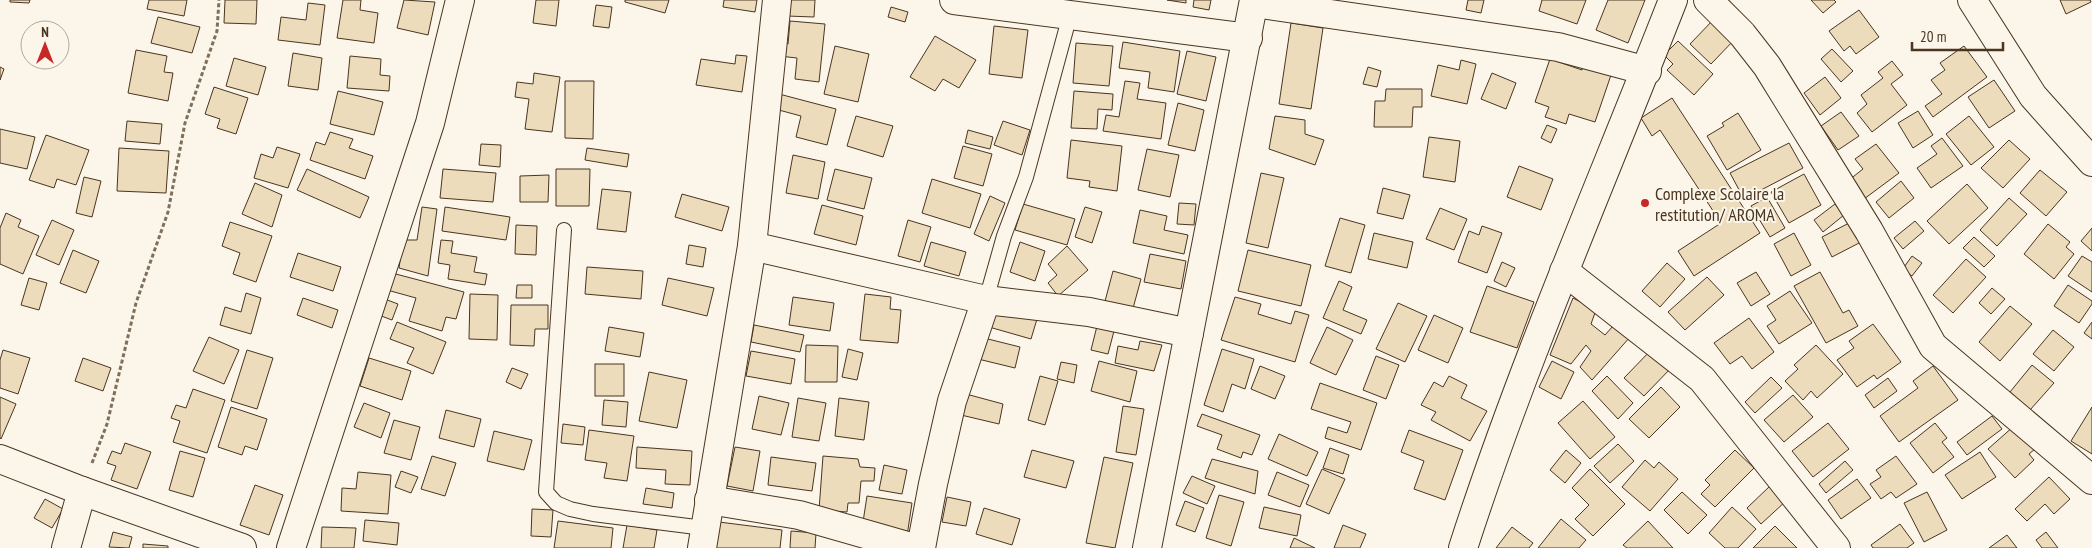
<svg xmlns="http://www.w3.org/2000/svg" width="2092" height="548" font-family="'PT Sans Narrow',sans-serif">
	<style>
		.building { fill: #ecdcbc; stroke: #4a3520 }
		.lines { fill: none; stroke-linecap: round; stroke-linejoin: round }
		.service-casing { stroke: #4a3520; stroke-width: 16 }
		.minor-casing { stroke: #4a3520; stroke-width: 30 }
		.path { stroke: #7f6f5c; stroke-width: 3; stroke-dasharray: 4 2.5; stroke-linecap: butt }
		.service { stroke: #fbf6e9; stroke-width: 14 }
		.minor { stroke: #fbf6e9; stroke-width: 28 }
		.poi-dot { fill: #c62828; stroke: #fbf6e9; stroke-width: 2 }
		.labels { text-anchor: middle; dominant-baseline: central; stroke-width: 4; stroke-linejoin: round; paint-order: stroke }
		.poi-label { font-size: 18px; fill: #4a3520; stroke: #fbf6e9; text-anchor: start }
	</style>
	<rect width="100%" height="100%" fill="#fbf6e9"/>
	<g class="building">
		<polygon points="10,0 30,0 29,3 10,2"/>
		<polygon points="149,0 187,0 184,16 147,9"/>
		<polygon points="225,0 257,0 256,24 224,23"/>
		<polygon points="343,0 361,0 360,10 378,13 374,43 337,38"/>
		<polygon points="404,0 435,2 428,35 397,28"/>
		<polygon points="536,0 559,0 556,26 533,23"/>
		<polygon points="625,0 669,0 665,13 625,2"/>
		<polygon points="724,0 757,0 755,12 723,7"/>
		<polygon points="788,0 815,0 814,17 787,16"/>
		<polygon points="1167,0 1186,0 1186,3"/>
		<polygon points="1194,0 1211,0 1209,10 1193,7"/>
		<polygon points="1468,0 1484,0 1481,13 1466,10"/>
		<polygon points="1542,0 1586,0 1577,24 1539,11"/>
		<polygon points="1608,0 1645,0 1628,43 1596,30"/>
		<polygon points="1811,0 1834,0 1836,2 1823,13"/>
		<polygon points="2060,0 2090,0 2091,2 2066,14"/>
		<polygon points="308,3 325,5 320,45 278,40 281,17 306,20"/>
		<polygon points="596,5 612,7 609,28 593,26"/>
		<polygon points="891,7 908,12 905,22 888,17"/>
		<polygon points="1859,10 1879,37 1856,54 1850,46 1844,51 1829,31"/>
		<polygon points="158,17 200,27 192,53 151,43"/>
		<polygon points="1715,18 1736,38 1711,64 1690,44"/>
		<polygon points="790,21 825,24 819,82 795,79 797,58 779,56 780,43 788,44"/>
		<polygon points="1291,23 1323,28 1311,109 1279,104"/>
		<polygon points="994,26 1028,30 1022,78 989,74"/>
		<polygon points="935,36 976,60 959,88 943,79 935,91 910,77"/>
		<polygon points="1678,41 1713,74 1694,95 1667,70 1673,64 1664,55"/>
		<polygon points="1123,42 1180,51 1174,92 1148,88 1150,72 1119,68"/>
		<polygon points="1076,43 1113,46 1109,86 1073,83"/>
		<polygon points="835,46 869,54 858,102 824,94"/>
		<polygon points="1964,46 1987,77 1933,117 1925,106 1942,94 1931,80 1945,70 1940,63"/>
		<polygon points="1832,49 1853,71 1841,82 1821,59"/>
		<polygon points="136,50 167,56 164,72 173,73 168,101 128,93"/>
		<polygon points="1187,51 1216,57 1206,101 1177,94"/>
		<polygon points="293,53 322,58 318,90 288,86"/>
		<polygon points="736,55 747,56 742,92 696,85 701,59 735,64"/>
		<polygon points="350,56 381,59 380,75 390,76 389,91 347,88"/>
		<polygon points="234,58 266,67 258,95 226,86"/>
		<polygon points="1550,59 1582,70 1583,65 1611,75 1595,122 1569,114 1566,124 1545,117 1549,107 1535,102"/>
		<polygon points="1461,60 1476,64 1467,104 1431,96 1438,65 1459,70"/>
		<polygon points="1892,61 1903,75 1891,84 1907,105 1872,132 1857,113 1867,104 1861,95 1883,78 1878,72"/>
		<polygon points="0,67 4,69 0,80"/>
		<polygon points="1368,67 1381,71 1377,87 1363,84"/>
		<polygon points="534,73 560,77 552,132 525,129 529,99 515,97 517,82 533,84"/>
		<polygon points="1492,73 1516,83 1506,109 1481,99"/>
		<polygon points="1825,77 1841,98 1820,115 1804,93"/>
		<polygon points="1994,80 2015,111 1989,128 1968,97"/>
		<polygon points="565,81 594,81 593,139 565,138"/>
		<polygon points="1125,81 1140,83 1137,99 1166,103 1161,139 1103,131 1106,115 1119,117"/>
		<polygon points="214,87 248,98 236,134 217,128 220,119 205,114"/>
		<polygon points="1386,89 1422,89 1422,107 1413,107 1412,127 1374,127 1375,101 1385,101"/>
		<polygon points="338,91 383,102 374,135 330,124"/>
		<polygon points="1074,91 1113,94 1112,110 1098,109 1097,129 1071,128"/>
		<polygon points="779,94 836,109 827,145 796,137 801,116 775,109"/>
		<polygon points="1672,98 1760,233 1694,276 1678,251 1721,223 1660,130 1652,136 1641,118"/>
		<polygon points="1178,103 1204,110 1195,151 1168,145"/>
		<polygon points="1918,111 1933,135 1913,148 1898,123"/>
		<polygon points="1841,112 1859,136 1838,150 1821,126"/>
		<polygon points="1738,113 1761,150 1727,170 1707,136 1724,126 1722,123"/>
		<polygon points="856,116 893,126 883,157 847,146"/>
		<polygon points="1275,116 1305,120 1305,134 1324,140 1315,165 1269,149"/>
		<polygon points="1969,116 1994,147 1971,165 1946,134"/>
		<polygon points="127,121 162,124 160,144 125,141"/>
		<polygon points="1003,121 1030,130 1022,155 994,145"/>
		<polygon points="1547,125 1557,129 1551,143 1541,138"/>
		<polygon points="0,129 35,137 27,169 0,163"/>
		<polygon points="968,130 993,137 990,149 965,143"/>
		<polygon points="330,132 353,139 349,148 373,156 365,179 310,160 316,142 325,145"/>
		<polygon points="46,135 89,150 76,185 57,179 54,188 29,180"/>
		<polygon points="1429,137 1460,141 1455,182 1423,177"/>
		<polygon points="1942,138 1963,166 1931,188 1917,168 1937,154 1931,146"/>
		<polygon points="1071,140 1122,146 1117,191 1089,187 1090,181 1067,178"/>
		<polygon points="2009,140 2030,159 2003,188 1981,168"/>
		<polygon points="1789,143 1803,168 1744,199 1730,173"/>
		<polygon points="481,144 501,145 500,167 479,165"/>
		<polygon points="1876,144 1899,173 1864,199 1849,180 1863,169 1855,159"/>
		<polygon points="963,146 992,154 983,186 954,178"/>
		<polygon points="277,147 300,154 288,188 254,178 261,154 273,158"/>
		<polygon points="119,148 169,151 166,193 117,191"/>
		<polygon points="587,148 629,154 627,167 585,160"/>
		<polygon points="1147,149 1179,155 1170,197 1138,190"/>
		<polygon points="793,155 825,162 818,199 786,193"/>
		<polygon points="1519,166 1553,179 1541,210 1507,197"/>
		<polygon points="307,169 369,197 360,218 297,190"/>
		<polygon points="443,169 496,173 493,202 440,198"/>
		<polygon points="556,169 590,169 589,206 556,206"/>
		<polygon points="835,169 872,178 864,209 827,200"/>
		<polygon points="2040,170 2067,192 2046,216 2020,193"/>
		<polygon points="1261,173 1284,178 1268,248 1246,243"/>
		<polygon points="1804,174 1821,205 1789,223 1771,192"/>
		<polygon points="549,175 548,202 520,202 520,176"/>
		<polygon points="84,177 101,181 92,217 76,213"/>
		<polygon points="932,179 981,194 970,228 922,213"/>
		<polygon points="1901,181 1914,198 1889,218 1876,202"/>
		<polygon points="255,183 282,195 272,227 242,214"/>
		<polygon points="1967,184 1988,208 1949,244 1927,221"/>
		<polygon points="1383,188 1410,195 1403,219 1377,213"/>
		<polygon points="602,189 631,192 626,232 597,229"/>
		<polygon points="682,194 729,207 722,231 675,217"/>
		<polygon points="990,196 1005,203 989,241 974,234"/>
		<polygon points="1767,197 1785,228 1770,237 1751,206"/>
		<polygon points="2009,198 2027,214 1997,246 1980,230"/>
		<polygon points="1179,203 1196,204 1194,225 1177,224"/>
		<polygon points="1023,204 1075,219 1067,245 1015,230"/>
		<polygon points="1835,204 1844,215 1823,232 1814,220"/>
		<polygon points="822,205 863,216 856,245 814,234"/>
		<polygon points="422,207 437,209 428,276 399,268 403,240 417,240"/>
		<polygon points="445,207 510,217 506,240 442,231"/>
		<polygon points="1085,207 1102,212 1092,243 1075,237"/>
		<polygon points="1440,208 1467,219 1454,250 1426,239"/>
		<polygon points="1140,210 1167,216 1164,230 1188,235 1184,254 1133,243"/>
		<polygon points="6,213 21,220 18,227 39,236 23,274 0,264 0,228"/>
		<polygon points="1340,218 1365,225 1351,273 1325,266"/>
		<polygon points="52,220 74,230 59,265 36,255"/>
		<polygon points="908,220 931,227 920,262 898,256"/>
		<polygon points="1915,221 1924,231 1903,249 1894,238"/>
		<polygon points="230,222 272,236 256,282 233,274 240,253 222,246"/>
		<polygon points="1851,222 1861,242 1832,257 1822,237"/>
		<polygon points="2048,224 2070,242 2066,247 2074,254 2054,279 2024,254"/>
		<polygon points="516,225 537,226 536,255 515,254"/>
		<polygon points="1482,226 1502,233 1487,273 1458,262 1469,231 1479,235"/>
		<polygon points="2092,228 2092,251 2081,241"/>
		<polygon points="1374,233 1413,242 1407,268 1368,259"/>
		<polygon points="1794,233 1811,265 1791,276 1774,244"/>
		<polygon points="1974,237 1995,256 1984,267 1963,248"/>
		<polygon points="441,240 453,241 451,253 477,257 474,272 487,274 485,285 448,279 450,265 438,263"/>
		<polygon points="931,242 966,252 959,276 924,266"/>
		<polygon points="1020,242 1045,251 1035,281 1010,272"/>
		<polygon points="689,245 706,248 703,267 686,264"/>
		<polygon points="1067,246 1088,270 1058,296 1048,283 1057,275 1048,264"/>
		<polygon points="73,250 99,261 86,293 60,283"/>
		<polygon points="1248,250 1311,265 1301,306 1238,291"/>
		<polygon points="298,253 341,267 333,291 290,277"/>
		<polygon points="1150,254 1186,261 1181,289 1144,282"/>
		<polygon points="1912,256 1922,263 1912,276 1902,270"/>
		<polygon points="2082,256 2092,262 2092,292 2068,276"/>
		<polygon points="1966,259 1986,277 1953,313 1933,295"/>
		<polygon points="1502,262 1515,268 1506,287 1494,281"/>
		<polygon points="1667,263 1685,279 1660,307 1642,291"/>
		<polygon points="587,267 643,271 641,299 585,294"/>
		<polygon points="1113,271 1141,279 1132,312 1104,305"/>
		<polygon points="1756,272 1770,294 1751,306 1737,283"/>
		<polygon points="1820,272 1843,313 1849,310 1858,326 1826,343 1794,286"/>
		<polygon points="392,273 464,292 456,319 446,317 442,331 409,321 416,298 387,290"/>
		<polygon points="1707,277 1724,295 1685,330 1668,312"/>
		<polygon points="29,278 47,283 39,310 21,305"/>
		<polygon points="668,278 714,288 707,316 662,305"/>
		<polygon points="1339,281 1352,287 1343,310 1367,320 1361,334 1323,318"/>
		<polygon points="517,285 532,285 532,298 516,298"/>
		<polygon points="2068,285 2092,301 2092,304 2079,323 2054,306"/>
		<polygon points="1487,286 1534,302 1517,348 1470,332"/>
		<polygon points="1992,288 2005,299 1991,314 1979,303"/>
		<polygon points="1790,291 1812,323 1779,344 1767,326 1776,320 1767,306"/>
		<polygon points="246,293 261,298 251,334 220,325 225,307 241,312"/>
		<polygon points="470,294 498,295 497,340 469,339"/>
		<polygon points="865,294 891,297 890,309 901,310 898,343 860,340"/>
		<polygon points="793,297 834,303 830,331 789,325"/>
		<polygon points="1235,297 1261,304 1258,314 1291,324 1295,311 1309,315 1295,362 1221,340"/>
		<polygon points="303,298 338,310 332,328 297,315"/>
		<polygon points="382,298 398,304 392,320 376,314"/>
		<polygon points="1573,298 1596,310 1591,324 1605,335 1613,326 1630,337 1592,380 1580,367 1591,351 1586,345 1571,364 1550,355"/>
		<polygon points="1398,303 1427,316 1405,362 1376,349"/>
		<polygon points="511,305 548,305 548,329 535,329 534,346 510,345"/>
		<polygon points="2010,306 2032,324 2000,361 1979,342"/>
		<polygon points="995,307 1037,319 1031,339 989,327"/>
		<polygon points="1434,315 1463,328 1448,363 1418,350"/>
		<polygon points="1749,318 1774,352 1752,369 1742,356 1730,364 1714,343"/>
		<polygon points="397,322 446,342 433,374 407,363 414,348 390,339"/>
		<polygon points="2092,322 2092,339 2084,333"/>
		<polygon points="1873,324 1901,362 1877,379 1874,375 1857,387 1837,360 1854,348 1849,341"/>
		<polygon points="754,325 804,335 800,352 751,342"/>
		<polygon points="1097,326 1114,331 1108,354 1091,350"/>
		<polygon points="609,327 644,333 640,357 605,351"/>
		<polygon points="1327,327 1353,340 1336,375 1310,363"/>
		<polygon points="2053,330 2074,347 2054,371 2033,354"/>
		<polygon points="209,337 239,350 224,384 193,371"/>
		<polygon points="984,338 1020,347 1015,368 978,359"/>
		<polygon points="1140,341 1162,345 1154,371 1115,363 1118,346 1138,350"/>
		<polygon points="806,345 838,346 837,382 805,382"/>
		<polygon points="1816,345 1843,374 1817,398 1811,391 1803,400 1785,381 1798,369 1794,365"/>
		<polygon points="848,349 863,353 857,380 842,377"/>
		<polygon points="1222,349 1254,359 1245,389 1232,384 1223,412 1204,405"/>
		<polygon points="1652,349 1672,367 1644,396 1624,378"/>
		<polygon points="3,350 30,358 18,394 0,388 0,360"/>
		<polygon points="247,350 273,358 257,409 231,401"/>
		<polygon points="751,351 795,359 791,384 746,376"/>
		<polygon points="1376,356 1399,365 1386,399 1363,390"/>
		<polygon points="83,358 111,368 103,391 75,381"/>
		<polygon points="369,358 411,371 402,400 360,386"/>
		<polygon points="1099,361 1137,371 1130,402 1091,391"/>
		<polygon points="1552,361 1574,372 1561,399 1539,387"/>
		<polygon points="1061,362 1077,365 1074,383 1057,379"/>
		<rect x="595" y="364" width="29" height="32"/>
		<polygon points="2032,365 2054,383 2030,410 2010,392"/>
		<polygon points="1260,366 1285,376 1275,399 1251,389"/>
		<polygon points="1933,366 1958,400 1899,442 1880,416 1918,388 1913,381"/>
		<polygon points="512,368 528,374 521,389 506,382"/>
		<polygon points="649,372 687,380 677,428 639,421"/>
		<polygon points="1040,376 1058,381 1045,425 1028,420"/>
		<polygon points="1449,376 1467,385 1461,398 1487,411 1470,441 1431,420 1436,412 1421,405 1434,382 1443,387"/>
		<polygon points="1607,376 1633,403 1618,419 1592,391"/>
		<polygon points="1771,377 1782,388 1755,413 1745,402"/>
		<polygon points="1888,378 1897,391 1874,408 1865,395"/>
		<polygon points="1320,383 1377,403 1361,450 1325,438 1328,427 1347,433 1351,422 1311,409"/>
		<polygon points="1661,387 1680,407 1649,438 1629,419"/>
		<polygon points="193,389 225,400 207,453 173,442 180,421 171,418 176,405 186,408"/>
		<polygon points="966,394 1003,404 999,424 961,415"/>
		<polygon points="1793,395 1813,417 1784,442 1764,420"/>
		<polygon points="759,396 789,403 781,435 752,429"/>
		<polygon points="0,397 16,404 1,439 0,438"/>
		<polygon points="798,398 826,403 819,441 792,437"/>
		<polygon points="839,398 869,402 864,440 835,436"/>
		<polygon points="604,400 628,402 626,427 602,425"/>
		<polygon points="1583,401 1615,437 1590,459 1558,423"/>
		<polygon points="364,403 390,413 381,438 354,427"/>
		<polygon points="1123,406 1144,409 1136,455 1116,452"/>
		<polygon points="231,407 267,419 257,450 245,446 242,455 218,447"/>
		<polygon points="2092,407 2092,454 2071,441"/>
		<polygon points="446,410 481,419 474,447 439,438"/>
		<polygon points="1202,414 1260,435 1252,455 1243,452 1241,458 1217,449 1222,435 1197,426"/>
		<polygon points="1992,416 2002,429 1967,455 1957,442"/>
		<polygon points="394,420 420,427 411,460 384,453"/>
		<polygon points="1828,423 1849,449 1813,477 1792,451"/>
		<polygon points="1935,423 1947,438 1942,442 1954,457 1933,473 1910,443"/>
		<polygon points="563,424 585,427 583,445 561,443"/>
		<polygon points="2014,426 2035,449 2029,454 2034,460 2015,478 1988,449"/>
		<polygon points="589,430 634,436 627,481 604,478 607,463 585,460"/>
		<polygon points="1409,430 1463,450 1445,500 1414,489 1424,461 1401,452"/>
		<polygon points="494,431 532,440 524,470 487,461"/>
		<polygon points="1279,434 1318,452 1307,476 1268,459"/>
		<polygon points="125,443 151,452 137,489 111,480 116,466 107,463 112,451 121,454"/>
		<polygon points="1618,444 1634,461 1610,483 1594,466"/>
		<polygon points="637,447 692,451 690,485 665,484 666,470 636,468"/>
		<polygon points="735,447 760,451 753,491 727,486"/>
		<polygon points="1330,448 1349,455 1343,474 1323,468"/>
		<polygon points="1032,450 1074,461 1066,488 1024,477"/>
		<polygon points="1566,450 1581,463 1565,483 1550,470"/>
		<polygon points="1735,450 1754,468 1715,507 1701,494 1710,485 1705,480"/>
		<polygon points="180,451 205,458 193,497 169,490"/>
		<polygon points="1980,452 1996,477 1962,499 1945,475"/>
		<polygon points="432,456 456,463 445,496 421,489"/>
		<polygon points="823,456 858,459 860,467 875,468 874,481 861,481 859,503 848,503 847,512 819,510"/>
		<polygon points="1896,456 1917,484 1896,498 1891,492 1881,499 1870,484 1881,477 1876,470"/>
		<polygon points="771,457 816,463 812,491 768,485"/>
		<polygon points="1104,457 1133,463 1115,548 1086,543"/>
		<polygon points="1212,459 1258,471 1255,494 1205,478"/>
		<polygon points="1645,460 1654,468 1659,462 1678,479 1650,511 1622,487"/>
		<polygon points="1845,461 1853,470 1826,493 1819,484"/>
		<polygon points="884,465 907,470 902,494 879,490"/>
		<polygon points="1322,469 1345,479 1329,514 1306,504"/>
		<polygon points="1590,469 1625,504 1593,536 1575,519 1589,505 1572,488"/>
		<polygon points="401,471 418,477 411,493 395,487"/>
		<polygon points="358,472 391,475 388,514 341,511 342,488 356,489"/>
		<polygon points="1277,472 1309,485 1300,507 1268,495"/>
		<polygon points="1192,476 1215,486 1207,504 1183,493"/>
		<polygon points="2049,477 2070,499 2054,514 2045,504 2027,521 2015,509"/>
		<polygon points="1857,479 1871,498 1841,519 1828,500"/>
		<polygon points="255,485 283,495 269,535 240,525"/>
		<polygon points="1771,485 1786,501 1761,524 1747,508"/>
		<polygon points="646,488 674,493 672,508 643,504"/>
		<polygon points="1682,492 1707,515 1688,534 1664,510"/>
		<polygon points="1927,492 1947,530 1924,542 1904,503"/>
		<polygon points="1219,495 1244,502 1231,546 1206,538"/>
		<polygon points="867,496 912,503 907,536 884,533 886,525 863,522"/>
		<polygon points="947,497 971,502 966,526 942,522"/>
		<polygon points="45,499 63,509 52,528 34,518"/>
		<polygon points="1185,501 1204,508 1195,532 1176,525"/>
		<polygon points="1264,507 1301,515 1297,536 1259,528"/>
		<polygon points="1732,507 1756,529 1738,548 1725,548 1709,533"/>
		<polygon points="984,508 1020,519 1012,545 976,534"/>
		<polygon points="532,509 553,510 551,537 531,536"/>
		<polygon points="1561,519 1586,540 1579,548 1538,548"/>
		<polygon points="365,520 399,523 397,545 363,541"/>
		<polygon points="558,521 613,528 611,548 554,548"/>
		<polygon points="1648,521 1673,548 1627,548 1623,545"/>
		<polygon points="719,522 782,530 780,548 715,548"/>
		<polygon points="1900,524 1914,543 1907,548 1873,548 1871,545"/>
		<polygon points="627,525 657,530 654,548 623,548"/>
		<polygon points="1343,525 1366,534 1360,548 1334,548"/>
		<polygon points="1775,526 1797,548 1753,548"/>
		<polygon points="322,527 356,528 354,548 321,548"/>
		<polygon points="1512,527 1533,543 1529,548 1496,548"/>
		<polygon points="791,531 816,533 815,548 790,548"/>
		<polygon points="113,532 132,537 129,548 109,547"/>
		<polygon points="2046,532 2058,548 2042,548 2036,540"/>
		<polygon points="2007,535 2017,548 1989,548"/>
		<polygon points="1294,538 1315,548 1290,548"/>
		<polygon points="143,544 168,546 168,548 143,548"/>
	</g>
	<g class="lines">
		<g class="service-casing">
			<g id="service">
				<polyline points="564,230 546,492 556,503 570,509 593,514 704,528"/>
				<polyline points="986,300 1004,236 1026,177 1070,15"/>
			</g>
		</g>
		<g class="minor-casing">
			<g id="minor">
				<polyline points="954,0 1248,38"/>
				<polyline points="1708,0 1742,34 1767,66 1869,231 1933,346 2092,480"/>
				<polyline points="1972,0 2033,96 2092,162"/>
				<polyline points="1254,3 1558,47 1647,71"/>
				<polyline points="752,246 986,300 1089,312 1189,333"/>
				<polyline points="1564,271 1702,379 1836,548"/>
				<polyline points="0,459 82,491 242,548"/>
				<polyline points="709,500 799,515 914,548"/>
				<polyline points="66,548 82,491"/>
				<polyline points="291,548 430,123 460,0"/>
				<polyline points="702,548 752,246 777,0"/>
				<polyline points="921,548 933,484 952,401 986,300"/>
				<polyline points="1147,548 1254,0"/>
				<path d="M1463,548C1523,362 1602,182 1673,0"/>
			</g>
		</g>
		<polyline class="path" points="92,463 107,424 136,303 168,212 185,123 217,31 219,0"/>
		<use href="#service" class="service"/>
		<use href="#minor" class="minor"/>
	</g>
	<circle class="poi-dot" cx="1645" cy="203" r="5"/>
	<g class="labels">
		<g class="poi-label">
			<text x="1655" y="193">Complexe Scolaire la<tspan x="1655" dy="21">restitution/ AROMA</tspan></text>
		</g>
	</g>
	<g transform="translate(45 45)"><circle r="24" fill="#fbf6e9" stroke="#b4a999"/>
	<path d="M0-4L9 19L0 12L-9 19Z" fill="#c62828"/>
	<text y="-8" font-size="14" font-weight="bold" text-anchor="middle" fill="#4a3520">N</text>
	</g>
	<path d="M1912 42v8h91v-8" fill="none" stroke="#4a3520" stroke-width="2.5"/>
	<text x="1920" y="42" font-size="15" fill="#4a3520" stroke="#fbf6e9" stroke-width="4" paint-order="stroke">20 m</text>
</svg>
